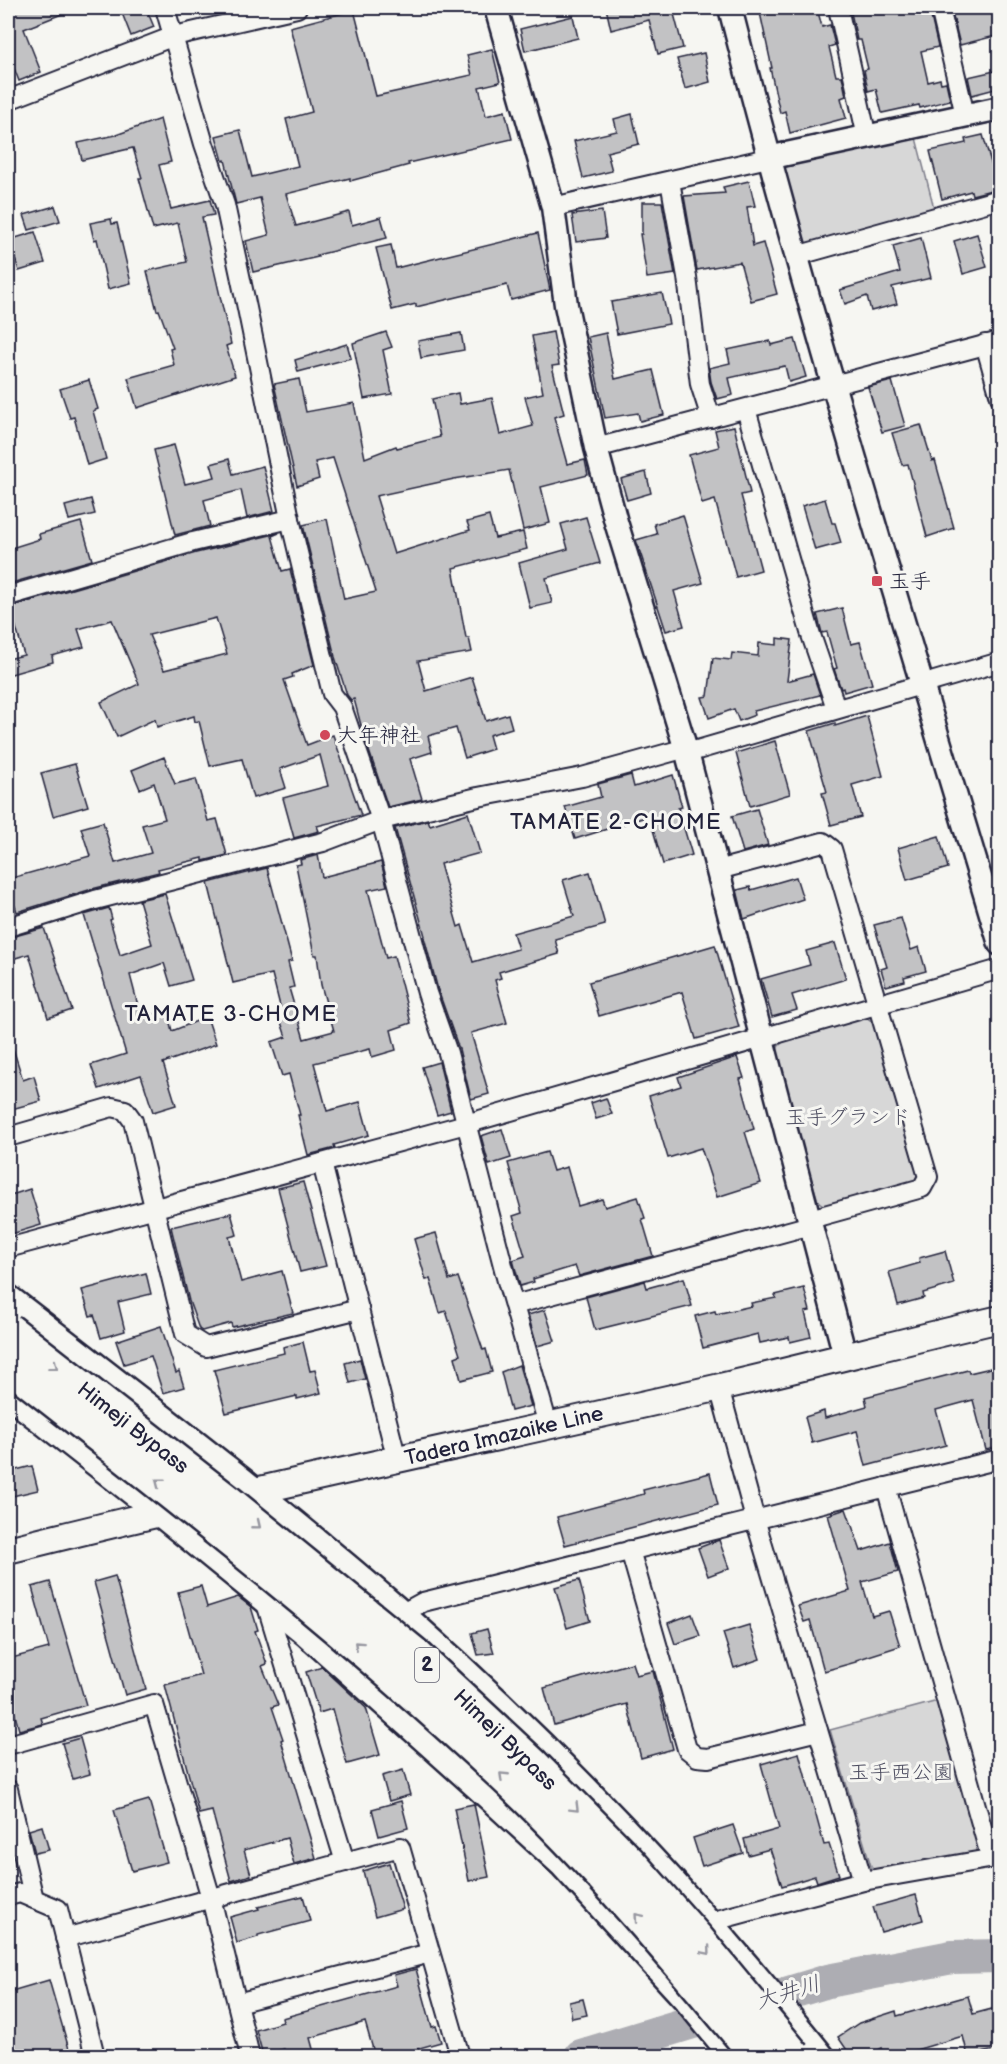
<svg xmlns="http://www.w3.org/2000/svg" width="1007" height="2064" font-family="'Balsamiq Sans','Klee One',sans-serif">
	<style>
		.green { fill: #d7d7d7; stroke: #7c7c89; stroke-width: 1.5 }
		.lines { fill: none; stroke-linecap: round; stroke-linejoin: round }
		.river { stroke: #adadb3; stroke-width: 34 }
		.building { fill: #c2c2c4; stroke: #22223b; stroke-width: 1.5; fill-rule: evenodd }
		.minor-casing { stroke: #22223b; stroke-width: 22 }
		.tertiary-casing { stroke: #22223b; stroke-width: 27 }
		.secondary-casing { stroke: #22223b; stroke-width: 30 }
		.minor { stroke: #f6f6f2; stroke-width: 18 }
		.tertiary { stroke: #f6f6f2; stroke-width: 22 }
		.secondary { stroke: #f6f6f2; stroke-width: 26 }
		.motorway-bridge-casing { stroke: #22223b; stroke-width: 38; stroke-linecap: butt }
		.motorway-bridge { stroke: #f6f6f2; stroke-width: 33 }
		.oneway { stroke: #9797a0 }
		.poi-dot { fill: #d1495b; stroke: #f6f6f2; stroke-width: 2 }
		.labels { text-anchor: middle; dominant-baseline: central; stroke-width: 6; stroke-linejoin: round; paint-order: stroke }
		.shield { fill: #f6f6f2; stroke: #626272; stroke-width: 1.5 }
		.shield-label { font-size: 20px; font-weight: bold; fill: #22223b }
		.poi-label { font-size: 21px; fill: #22223b; stroke: #f6f6f2; text-anchor: start }
		.park-label { font-size: 21px; fill: #4f4f62; stroke: #f6f6f2 }
		.street-label { font-size: 21px; fill: #22223b; stroke: #f6f6f2 }
		.neighbourhood-label { font-size: 22px; letter-spacing: 1.5px; fill: #22223b; stroke: #f6f6f2 }
		.water-label { font-size: 22px; font-style: italic; fill: #535365; stroke: #f6f6f2 }
	</style>
	<rect width="100%" height="100%" fill="#f6f6f2"/>
	<filter id="ink" filterUnits="userSpaceOnUse"><feTurbulence type="fractalNoise" baseFrequency=".0167" numOctaves="2"/><feDisplacementMap in="SourceGraphic" scale="12" xChannelSelector="R" yChannelSelector="G"/><feConvolveMatrix kernelMatrix="1 2 1 2 8 2 1 2 1" color-interpolation-filters="sRGB"/></filter>
	<g filter="url(#ink)">
		<g class="green">
			<polygon points="915,134 934,208 805,245 783,166"/>
			<path d="M864,1016L875,1023L919,1172L913,1183L829,1207L823,1205L818,1201L777,1063C776,1048 776,1045 790,1038Z"/>
			<polygon points="938,1701 978,1842 977,1850 973,1854 875,1870 871,1866 830,1730"/>
		</g>
		<g class="lines">
			<polyline class="river" points="581,2056 828,1981 952,1957 1000,1956"/>
		</g>
		<g class="building">
			<polygon points="8,8 77,8 24,29 41,72 19,81 8,53"/>
			<polygon points="120,8 146,8 154,27 131,36"/>
			<polygon points="606,8 677,8 677,13 674,14 683,48 658,54 649,20 611,30"/>
			<polygon points="759,8 817,8 822,27 830,25 835,45 829,47 836,76 842,76 846,96 841,98 846,118 790,133 785,111 780,113 770,68 772,68"/>
			<polygon points="850,8 929,8 938,47 921,51 928,82 940,79 941,83 946,82 950,100 920,108 919,105 882,113 876,89 868,91 864,70 868,69 861,40 857,40"/>
			<polygon points="951,8 999,8 999,35 960,45"/>
			<polygon points="354,10 376,96 472,75 467,55 492,49 500,82 479,87 486,116 505,111 512,139 408,163 409,165 350,181 350,178 286,194 296,226 349,212 352,225 381,217 387,238 317,255 318,257 253,272 246,241 269,235 260,198 236,204 225,160 223,161 216,136 240,130 252,177 298,166 286,119 312,112 290,27"/>
			<polygon points="573,16 578,38 525,51 520,29"/>
			<polygon points="704,53 710,82 685,89 677,59"/>
			<polygon points="999,70 999,88 972,95 968,77"/>
			<polygon points="632,114 639,144 607,152 612,171 583,178 574,141 617,131 614,119"/>
			<polygon points="160,119 171,162 159,165 171,209 210,200 214,215 202,217 231,344 226,346 235,376 137,408 128,378 174,365 170,349 173,348 159,310 157,311 147,271 187,262 178,223 153,229 139,178 142,178 133,148 82,160 78,143 116,135"/>
			<polygon points="983,135 993,170 999,168 999,188 972,195 971,191 942,199 930,151 966,143 965,139"/>
			<polygon points="749,181 755,206 747,207 753,246 763,243 777,294 751,301 740,262 697,270 684,196 725,193 723,187"/>
			<polygon points="642,202 662,202 675,274 647,278 640,234 642,234"/>
			<polygon points="55,206 60,221 29,230 24,215"/>
			<polygon points="602,211 606,238 576,242 572,215"/>
			<polygon points="111,219 112,224 117,223 131,283 108,289 97,239 94,240 90,223"/>
			<polygon points="35,232 45,263 19,271 9,240"/>
			<polygon points="538,233 550,290 511,300 507,285 416,307 416,304 392,310 376,248 391,245 396,268"/>
			<polygon points="977,234 987,267 963,274 954,241"/>
			<polygon points="921,238 931,278 892,287 897,304 871,311 867,296 845,304 840,290 900,272 893,246"/>
			<polygon points="662,293 669,324 617,334 611,302"/>
			<polygon points="386,332 392,347 383,350 392,394 364,399 353,343"/>
			<polygon points="553,332 559,365 552,366 564,414 554,417 567,464 585,460 588,475 541,487 550,523 523,530 509,470 454,479 376,496 394,554 470,530 467,522 489,516 495,538 523,532 527,549 453,568 466,638 469,638 472,652 418,661 426,691 472,677 486,721 508,714 512,728 489,735 493,749 465,758 456,728 428,736 432,752 410,759 422,799 388,807 363,733 354,699 351,700 347,695 335,657 303,525 327,519 344,599 376,592 333,458 315,462 319,479 297,486 274,384 299,379 306,412 354,403 365,458 396,446 397,448 440,437 432,399 458,393 460,404 492,398 500,435 533,426 525,397 543,393 532,336"/>
			<polygon points="461,333 464,350 421,358 418,341"/>
			<polygon points="606,333 615,379 653,370 664,415 640,421 638,413 605,418 588,337"/>
			<polygon points="795,339 806,377 789,382 785,366 760,371 729,378 733,395 717,399 711,382 709,368 730,363 727,350 770,341 771,345"/>
			<polygon points="347,344 351,358 298,372 295,360"/>
			<polygon points="89,380 98,409 93,411 106,459 87,465 74,417 70,418 60,389"/>
			<polygon points="892,381 905,426 882,432 868,387"/>
			<polygon points="921,425 932,461 935,460 954,528 927,537 908,464 902,465 892,433"/>
			<polygon points="734,426 750,493 741,495 761,570 736,577 715,500 702,504 689,455 719,447 715,430"/>
			<polygon points="174,445 185,484 215,477 211,464 229,459 233,474 263,466 274,511 247,518 241,490 204,500 210,526 175,535 154,450"/>
			<polygon points="646,472 651,493 627,500 621,479"/>
			<polygon points="91,499 95,514 69,520 65,506"/>
			<polygon points="825,499 832,523 835,523 841,543 815,550 802,506"/>
			<polygon points="683,515 703,583 674,591 684,626 666,631 636,540 657,534 654,524"/>
			<polygon points="586,517 600,563 546,578 552,603 530,608 519,563 568,549 561,524"/>
			<polygon points="81,522 92,560 8,584 8,549 40,539 39,534"/>
			<path d="M279,533L272,536L282,571L290,569L314,665L292,674L293,677L284,680L307,745L333,735L361,815L317,826L319,831L294,838L283,798L328,786L320,755L280,769L286,788L253,798L242,759L210,766L199,721L195,722L194,716L157,727L155,719L117,737L101,702L139,684L112,620L78,629L84,647L52,656L53,662L8,675V659L24,655L10,607L196,553ZM216,618L227,654L164,670L149,635Z"/>
			<polygon points="842,608 851,644 860,642 872,684 844,692 843,688 841,689 834,669 837,668 827,632 822,633 817,614"/>
			<polygon points="777,638 792,640 787,681 813,674 820,695 754,711 755,715 739,721 734,709 709,718 702,697 708,696 713,658 731,660 732,653 758,656 759,643 777,645"/>
			<polygon points="867,716 883,776 852,785 861,817 831,825 822,793 827,792 809,731 835,723 835,726"/>
			<polygon points="775,741 790,794 750,806 736,753"/>
			<polygon points="164,757 175,784 196,779 208,821 217,819 227,855 203,861 203,858 158,869 159,872 92,889 17,912 15,906 8,908 8,879 90,856 81,828 103,822 115,863 151,853 142,825 165,819 154,783 140,789 132,770"/>
			<polygon points="75,764 88,806 53,816 41,773"/>
			<polygon points="631,775 634,787 673,775 682,807 678,808 692,855 663,864 649,816 575,839 565,807 601,797 598,784"/>
			<polygon points="757,809 768,845 743,852 732,816"/>
			<polygon points="468,813 480,853 440,864 458,927 462,925 473,962 518,949 513,933 574,916 563,880 590,872 605,925 555,939 559,954 499,972 501,978 495,980 507,1023 471,1033 489,1094 471,1099 459,1049 438,990 424,937 425,936 395,828 428,820 430,825"/>
			<polygon points="939,836 948,868 907,880 898,848"/>
			<polygon points="318,855 322,877 381,862 387,886 368,890 386,958 394,956 411,1023 391,1030 396,1050 372,1057 370,1049 314,1063 327,1111 360,1102 369,1135 334,1145 335,1148 308,1155 298,1115 300,1115 289,1074 282,1076 271,1042 286,1037 276,1007 280,1006 272,974 233,983 208,883 267,868 292,961 288,962 294,987 289,988 304,1039 334,1031 321,985 317,955 314,955 296,865 301,864 300,860"/>
			<polygon points="796,877 803,899 744,919 737,890 750,887 751,890"/>
			<polygon points="165,894 192,980 171,986 164,963 130,975 141,1017 167,1011 172,1031 207,1017 216,1044 163,1063 176,1105 153,1112 141,1075 99,1089 91,1065 126,1054 84,915 109,908 112,919 110,920 120,955 152,944 139,900"/>
			<polygon points="901,918 911,950 919,947 926,971 904,977 905,981 886,986 881,969 887,967 874,925"/>
			<polygon points="44,928 72,1010 48,1018 29,954 12,959 8,943 8,938"/>
			<polygon points="835,943 846,979 792,995 797,1010 772,1017 761,979 810,965 806,951"/>
			<polygon points="715,945 739,1027 696,1039 682,992 599,1016 589,982"/>
			<polygon points="8,1042 11,1042 23,1080 34,1076 41,1101 8,1110"/>
			<polygon points="737,1057 744,1078 740,1079 754,1129 745,1132 761,1183 717,1197 701,1148 668,1158 649,1096 681,1086 678,1077"/>
			<polygon points="439,1062 451,1111 437,1115 422,1067"/>
			<polygon points="606,1098 612,1114 596,1119 591,1103"/>
			<polygon points="502,1129 511,1158 489,1165 481,1136"/>
			<polygon points="547,1152 553,1171 567,1167 578,1206 602,1199 605,1207 638,1197 645,1218 642,1219 653,1256 579,1276 575,1266 533,1279 534,1282 520,1286 513,1260 525,1256 513,1216 522,1213 508,1163"/>
			<polygon points="303,1182 326,1266 300,1272 278,1188"/>
			<polygon points="30,1189 41,1225 8,1235 8,1196"/>
			<polygon points="231,1213 237,1235 229,1237 241,1282 282,1271 293,1313 232,1327 231,1323 202,1331 199,1329 189,1301 171,1227"/>
			<polygon points="436,1233 449,1280 458,1277 483,1350 486,1349 492,1372 461,1380 455,1357 460,1355 446,1311 440,1313 430,1279 426,1280 414,1239"/>
			<polygon points="945,1251 954,1284 923,1293 924,1298 898,1305 889,1272 920,1263 919,1258"/>
			<polygon points="146,1273 151,1294 118,1302 125,1331 101,1338 94,1315 90,1316 82,1290"/>
			<polygon points="684,1278 692,1306 595,1330 586,1297 645,1281 647,1288"/>
			<polygon points="804,1288 810,1311 805,1312 811,1337 790,1342 789,1337 760,1343 758,1334 703,1348 695,1316 715,1311 716,1314 752,1306 751,1303 776,1298 775,1295"/>
			<polygon points="545,1310 555,1341 537,1346 528,1315"/>
			<polygon points="161,1326 176,1373 179,1371 184,1387 163,1393 151,1356 124,1364 116,1341"/>
			<polygon points="303,1342 310,1371 315,1370 321,1393 297,1399 297,1396 226,1413 214,1370 284,1353 283,1347"/>
			<polygon points="360,1359 365,1379 350,1383 345,1363"/>
			<polygon points="519,1365 531,1406 511,1411 501,1372"/>
			<polygon points="995,1367 999,1388 999,1447 986,1450 973,1400 936,1410 946,1445 866,1466 857,1431 812,1443 805,1417 824,1411 825,1418 867,1406 865,1397 968,1370 969,1373"/>
			<polygon points="32,1466 38,1490 8,1497 8,1472"/>
			<polygon points="710,1473 718,1505 565,1545 557,1517 644,1494 643,1490"/>
			<polygon points="846,1509 861,1551 890,1542 898,1572 862,1582 872,1616 889,1611 900,1646 856,1660 856,1662 824,1671 810,1620 804,1622 798,1606 850,1591 828,1515"/>
			<polygon points="719,1540 729,1568 708,1576 698,1548"/>
			<polygon points="115,1576 146,1689 125,1695 94,1582"/>
			<polygon points="579,1580 590,1621 567,1628 555,1587"/>
			<polygon points="50,1582 86,1705 41,1718 43,1724 19,1730 8,1689 8,1659 49,1648 32,1587"/>
			<polygon points="201,1586 207,1607 238,1597 251,1607 258,1630 255,1631 267,1664 262,1666 278,1705 272,1707 283,1739 281,1740 316,1858 294,1864 287,1838 244,1850 251,1875 231,1881 212,1811 199,1814 165,1685 201,1675 178,1592"/>
			<polygon points="692,1614 700,1636 675,1644 668,1623"/>
			<polygon points="749,1625 760,1659 734,1668 723,1633"/>
			<polygon points="487,1629 494,1653 478,1655 472,1633"/>
			<polygon points="632,1663 636,1675 653,1671 673,1749 641,1758 627,1704 554,1725 544,1688"/>
			<polygon points="322,1667 366,1708 380,1755 347,1764 332,1709 319,1713 306,1672"/>
			<polygon points="80,1738 90,1774 73,1779 62,1743"/>
			<polygon points="799,1753 824,1845 829,1844 839,1875 817,1882 815,1876 782,1886 770,1849 748,1855 744,1839 779,1829 761,1764"/>
			<polygon points="403,1770 410,1795 389,1801 382,1776"/>
			<polygon points="149,1800 167,1862 132,1871 114,1810"/>
			<polygon points="401,1801 408,1828 379,1836 372,1809"/>
			<polygon points="474,1804 489,1877 469,1881 454,1808"/>
			<polygon points="733,1825 743,1853 702,1866 693,1838"/>
			<polygon points="42,1826 49,1850 35,1853 29,1830"/>
			<polygon points="389,1863 403,1909 375,1917 363,1871"/>
			<polygon points="916,1895 923,1920 881,1932 873,1907"/>
			<polygon points="303,1896 310,1921 258,1935 258,1937 237,1943 230,1917 259,1909 258,1907"/>
			<polygon points="416,1969 432,2027 436,2026 441,2042 398,2054 398,2056 375,2056 365,2022 310,2038 315,2056 286,2056 284,2049 263,2055 256,2030 283,2022 282,2018 397,1986 394,1975"/>
			<polygon points="49,1980 71,2056 8,2056 8,1992"/>
			<polygon points="968,1996 973,2014 999,2007 999,2049 968,2056 963,2036 896,2056 884,2056 882,2048 868,2056 851,2056 838,2037 859,2023 896,2011 897,2016"/>
			<polygon points="583,1999 587,2015 572,2018 569,2002"/>
		</g>
		<g class="lines">
			<g class="minor-casing">
				<g id="minor">
					<polyline points="165,8 204,144 225,205 247,308 290,519 332,694 342,707 381,820 427,993 448,1053 507,1281 548,1425"/>
					<polyline points="838,8 867,137"/>
					<polyline points="940,8 965,115"/>
					<polyline points="8,100 174,36 297,8"/>
					<polyline points="670,181 687,277 700,384 711,418"/>
					<polyline points="553,207 768,158"/>
					<polyline points="796,256 1000,199"/>
					<polyline points="985,344 1000,397"/>
					<polyline points="746,409 810,632 836,708"/>
					<polyline points="596,448 1000,341"/>
					<polyline points="8,596 193,542 290,519"/>
					<polyline points="718,870 823,842 832,849 928,1177 922,1188 810,1219"/>
					<polyline points="8,927 95,900 323,842 381,820 478,797 582,777 679,750 687,753 1000,662"/>
					<polyline points="8,1137 112,1107 125,1110 133,1121 185,1334 206,1347 359,1309"/>
					<polyline points="322,1163 397,1460"/>
					<polyline points="8,1248 466,1124 1000,969"/>
					<polyline points="514,1305 811,1225"/>
					<polyline points="719,1387 755,1519 863,1881"/>
					<polyline points="886,1487 991,1859"/>
					<polyline points="630,1550 687,1749 697,1757 708,1758 818,1731"/>
					<polyline points="266,1603 345,1862"/>
					<polyline points="403,1613 423,1602 1000,1459"/>
					<polyline points="8,1745 154,1704 211,1898 250,2056"/>
					<polyline points="8,1789 34,1899"/>
					<polyline points="8,1896 20,1893 58,1909 95,2056"/>
					<polyline points="710,1922 863,1881 1000,1857"/>
					<polyline points="65,1938 400,1847 460,2056"/>
					<polyline points="237,2003 430,1953"/>
				</g>
			</g>
			<g class="tertiary-casing">
				<g id="tertiary">
					<polyline points="496,8 553,207 566,305 596,448 616,522 687,753 845,1356"/>
					<path d="M730,8C810,322 907,632 1000,944"/>
					<polyline points="768,158 1000,108"/>
					<path d="M8,1296C141,1399 275,1501 402,1612C555,1747 696,1897 823,2056"/>
					<polyline points="8,1396 157,1513 305,1634 489,1799 562,1866 684,1999 731,2056"/>
				</g>
			</g>
			<g class="secondary-casing">
				<path id="secondary" d="M8,1550C242,1491 480,1442 716,1388C811,1366 905,1341 1000,1319"/>
			</g>
			<use href="#minor" class="minor"/>
			<use href="#tertiary" class="tertiary"/>
			<use href="#secondary" class="secondary"/>
			<g class="motorway-bridge-casing">
				<g id="motorway-bridge">
					<polyline points="8,1330 228,1502 413,1653 533,1765 628,1861 698,1940 794,2056"/>
					<path d="M8,1364C176,1496 346,1628 503,1775C595,1861 677,1960 758,2056"/>
				</g>
			</g>
			<use href="#motorway-bridge" class="motorway-bridge"/>
		</g>
		<defs><path id="oneway-chevron" d="M-2-3.5L2.5 0L-2 3.5" fill="none" stroke-width="1.6" stroke-linecap="round" stroke-linejoin="round" transform="scale(1.5)"/></defs>
		<g class="oneway">
			<use href="#oneway-chevron" transform="translate(54 1366) rotate(38)"/>
			<use href="#oneway-chevron" transform="translate(159 1482) rotate(-142)"/>
			<use href="#oneway-chevron" transform="translate(257 1525) rotate(39)"/>
			<use href="#oneway-chevron" transform="translate(358 1645) rotate(-138)"/>
			<use href="#oneway-chevron" transform="translate(503 1776) rotate(-136)"/>
			<use href="#oneway-chevron" transform="translate(575 1808) rotate(45)"/>
			<use href="#oneway-chevron" transform="translate(638 1917) rotate(-131)"/>
			<use href="#oneway-chevron" transform="translate(707 1951) rotate(50)"/>
		</g>
	</g>
	<g class="poi-dot">
		<rect x="871" y="575" width="12" height="12" rx="3"/>
		<circle cx="325" cy="735" r="6"/>
	</g>
	<g class="labels">
		<rect class="shield" x="415" y="1648" width="24" height="34" rx="4.5"/>
		<g class="shield-label">
			<text x="427" y="1665">2</text>
		</g>
		<g class="poi-label">
			<text x="889" y="581">玉手</text>
			<text x="337" y="735">大年神社</text>
		</g>
		<g class="park-label">
			<text x="848" y="1117">玉手グランド</text>
			<text x="901" y="1772">玉手西公園</text>
		</g>
		<g class="street-label">
			<text transform="translate(133 1428) rotate(38)">Himeji Bypass</text>
			<text transform="translate(504 1436) rotate(-13)">Tadera Imazaike Line</text>
			<text transform="translate(505 1740) rotate(44)">Himeji Bypass</text>
		</g>
		<g class="neighbourhood-label">
			<text x="616" y="822">TAMATE 2-CHOME</text>
			<text x="231" y="1014">TAMATE 3-CHOME</text>
		</g>
		<g class="water-label">
			<text transform="translate(788 1993) rotate(-17)">大井川</text>
		</g>
	</g>
	<rect width="1007" height="2064" fill="none" stroke="#f6f6f2" stroke-width="30"/>
	<rect x="15" y="15" width="977" height="2034" fill="none" stroke="#22223b" stroke-width="2" filter="url(#ink)"/>
</svg>
